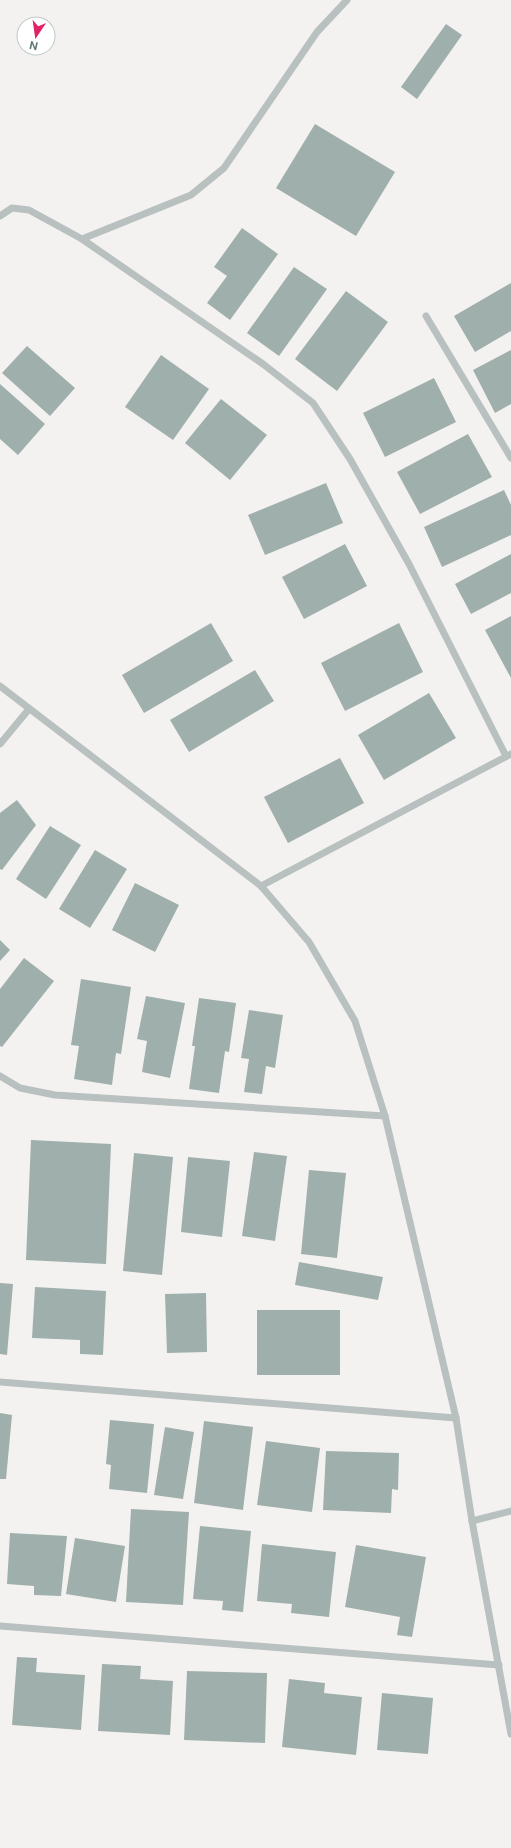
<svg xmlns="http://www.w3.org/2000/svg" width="511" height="1848" font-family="'Public Sans',sans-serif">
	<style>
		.building { fill: #9fafac }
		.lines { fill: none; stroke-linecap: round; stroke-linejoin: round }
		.minor { stroke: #b8c1c0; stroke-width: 7 }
	</style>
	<rect width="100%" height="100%" fill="#f4f2f0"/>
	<g class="building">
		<polygon points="446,24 462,35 417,99 401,87"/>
		<polygon points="315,124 395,172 356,236 276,188"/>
		<polygon points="242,228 278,254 230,320 207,303 227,276 214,267"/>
		<polygon points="294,267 327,289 279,356 247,333"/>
		<polygon points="511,283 511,331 475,352 454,316"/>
		<polygon points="346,291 388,322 337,391 295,359"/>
		<polygon points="27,346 75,388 50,416 2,373"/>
		<polygon points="511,350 511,404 495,413 473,370"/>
		<polygon points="161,355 209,389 173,440 125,407"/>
		<polygon points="434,378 456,422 385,457 363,413"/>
		<polygon points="0,384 45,424 18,455 0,439"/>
		<polygon points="221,399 267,435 230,480 185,443"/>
		<polygon points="468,434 492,477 420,514 397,472"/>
		<polygon points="326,483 343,523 265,555 248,515"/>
		<polygon points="504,490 511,505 511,535 442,567 424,527"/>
		<polygon points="345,544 367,586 304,619 282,577"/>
		<polygon points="511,554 511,593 471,614 455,584"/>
		<polygon points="511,616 511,678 485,630"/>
		<polygon points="211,623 233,661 144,713 122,675"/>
		<polygon points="399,623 423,672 345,711 321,663"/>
		<polygon points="255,670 274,701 189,752 170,720"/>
		<polygon points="429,693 456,738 384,780 358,735"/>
		<polygon points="340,758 364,803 288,843 264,797"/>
		<polygon points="17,800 36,825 2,870 0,869 0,813"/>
		<polygon points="50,826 81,845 46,899 16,879"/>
		<polygon points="95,850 127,869 90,928 59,909"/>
		<polygon points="135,883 179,905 155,952 112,930"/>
		<polygon points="0,940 10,950 0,961"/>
		<polygon points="24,958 54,981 2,1047 0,1046 0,989"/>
		<polygon points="81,979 131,987 121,1054 116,1053 112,1085 74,1079 79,1046 71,1045"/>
		<polygon points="146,996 185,1003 170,1078 142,1072 147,1041 137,1039"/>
		<polygon points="199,998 236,1003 229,1052 225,1051 219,1093 189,1089 195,1046 192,1046"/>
		<polygon points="249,1010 283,1015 275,1068 266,1066 262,1094 244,1092 249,1059 241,1058"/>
		<polygon points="31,1140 111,1144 106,1264 26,1260"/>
		<polygon points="254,1152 287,1156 275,1241 242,1236"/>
		<polygon points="134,1153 173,1157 162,1275 123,1271"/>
		<polygon points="188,1157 230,1161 222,1237 181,1232"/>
		<polygon points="309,1170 346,1173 337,1258 301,1254"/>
		<polygon points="299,1262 383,1277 378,1300 295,1285"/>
		<polygon points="0,1283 13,1284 7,1355 0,1354"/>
		<polygon points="35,1287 106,1291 103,1355 80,1354 80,1340 32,1338"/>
		<polygon points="206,1293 207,1352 167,1353 165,1294"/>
		<rect x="257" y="1310" width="83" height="65"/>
		<polygon points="0,1413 12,1415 6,1479 0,1479"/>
		<polygon points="110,1420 154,1424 147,1493 109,1489 111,1465 106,1464"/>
		<polygon points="204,1421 253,1427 243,1510 194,1503"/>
		<polygon points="165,1427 194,1432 183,1499 154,1495"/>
		<polygon points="266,1441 320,1448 312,1512 257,1505"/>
		<polygon points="326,1451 399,1453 398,1490 392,1489 391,1513 323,1510"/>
		<polygon points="131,1509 189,1512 183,1605 126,1602"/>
		<polygon points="200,1526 251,1531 243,1612 222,1610 223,1601 193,1599"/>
		<polygon points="10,1533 67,1536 61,1596 34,1595 34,1586 7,1584"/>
		<polygon points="75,1538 125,1546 116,1602 66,1594"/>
		<polygon points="262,1544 336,1552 329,1617 291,1613 292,1604 257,1601"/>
		<polygon points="356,1545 426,1557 412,1637 397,1635 400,1617 345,1607"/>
		<polygon points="17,1657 37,1658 36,1672 85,1675 81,1730 12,1725"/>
		<polygon points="102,1664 141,1666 140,1679 173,1681 170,1735 98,1731"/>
		<polygon points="187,1671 267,1673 265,1743 184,1740"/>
		<polygon points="289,1679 325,1683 324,1693 362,1697 356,1755 282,1747"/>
		<polygon points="382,1693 433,1698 428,1754 377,1750"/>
	</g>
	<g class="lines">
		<g class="minor">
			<polyline points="0,216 12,208 29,210 82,239 263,364 313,403 350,459 409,564 506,756"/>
			<polyline points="82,239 191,195 224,168 317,32 347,0"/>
			<polyline points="426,316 511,458"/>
			<polyline points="0,686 261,886 309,942 355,1021 385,1116 456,1418 472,1521 511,1734"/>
			<polyline points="0,744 29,709"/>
			<polyline points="261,886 511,754"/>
			<polyline points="0,1076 20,1088 55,1095 385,1116"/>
			<polyline points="0,1382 456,1418"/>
			<polyline points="472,1521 511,1511"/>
			<polyline points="0,1626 499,1665"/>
		</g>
	</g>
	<g transform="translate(36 36) rotate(193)"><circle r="19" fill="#ffffff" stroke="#bfcac9"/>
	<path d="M0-3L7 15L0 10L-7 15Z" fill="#e02467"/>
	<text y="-6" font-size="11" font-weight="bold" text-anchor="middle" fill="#5f7b78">N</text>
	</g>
</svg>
